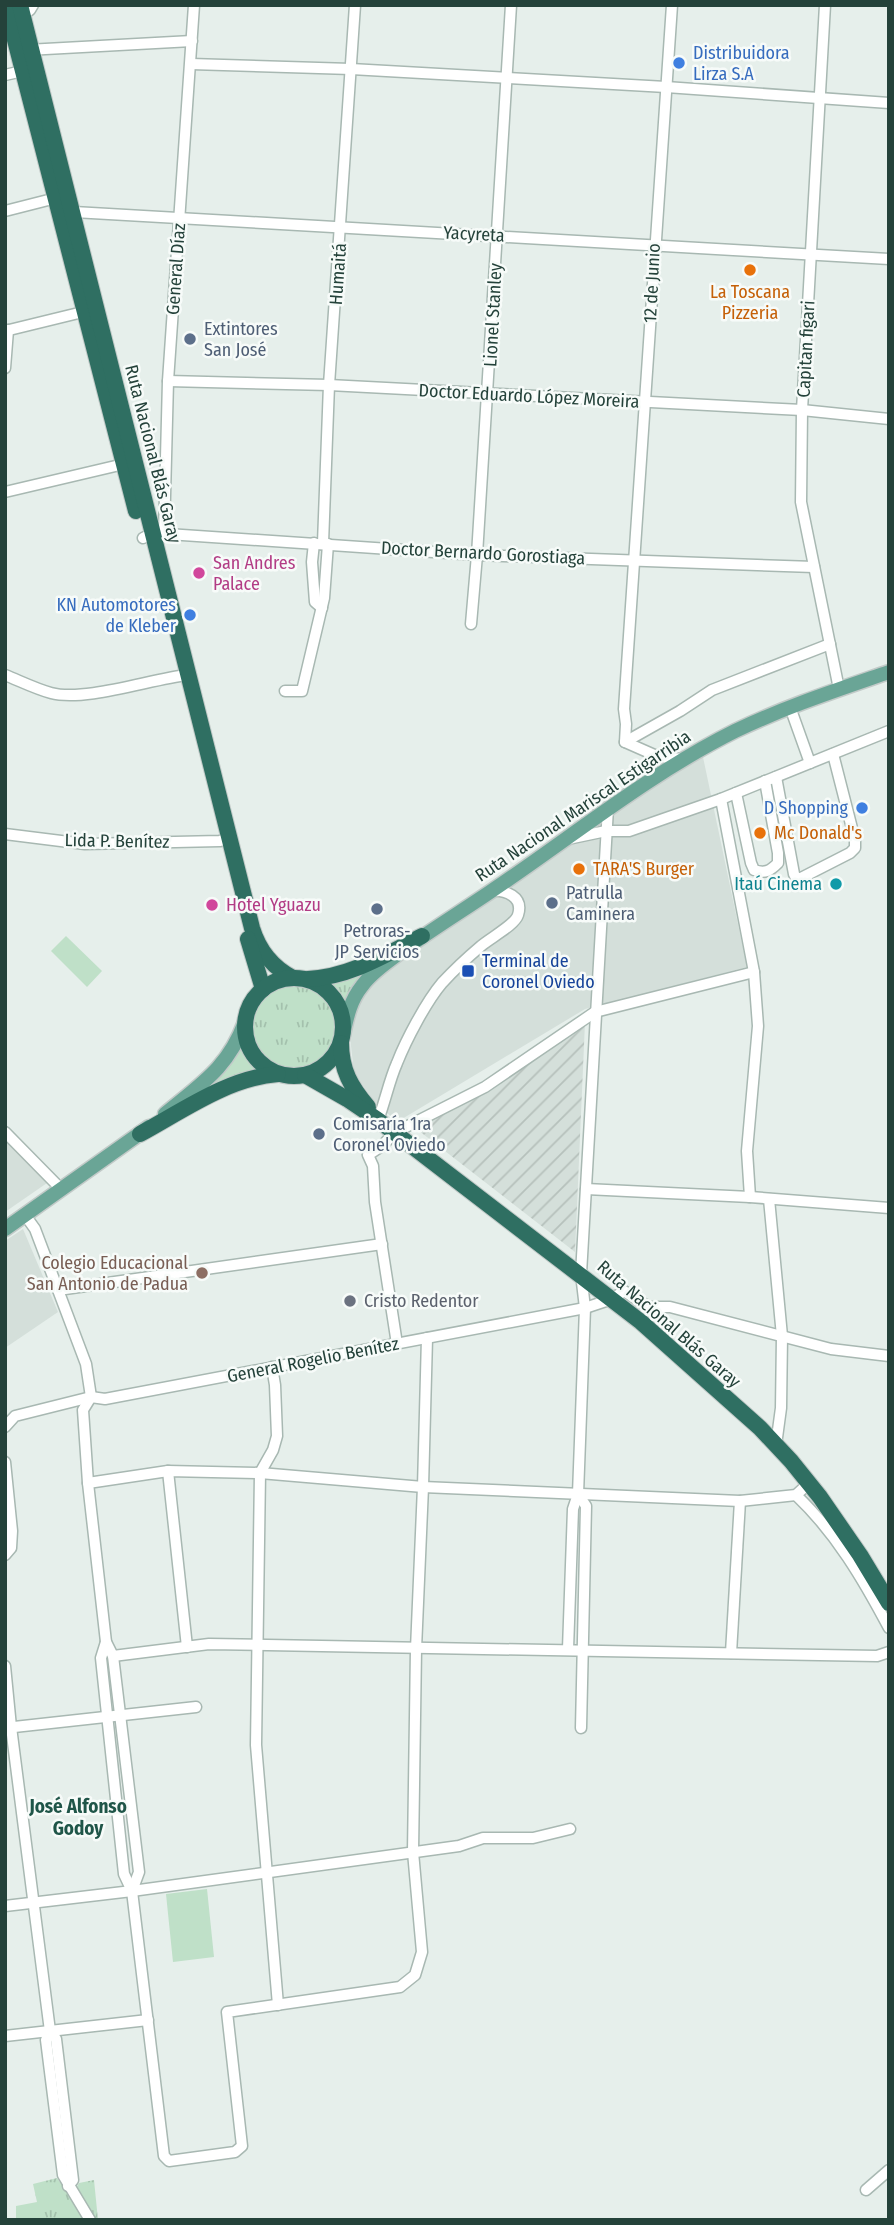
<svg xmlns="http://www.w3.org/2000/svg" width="894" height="2225" font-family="'Fira Sans Condensed',sans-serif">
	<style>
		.built { fill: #d4dfda }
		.industrial { fill: url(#industrial-furrows) }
		.grass { fill: url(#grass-tufts) }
		.pitch { fill: #bfe0c8 }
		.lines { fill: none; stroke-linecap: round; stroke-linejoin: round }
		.minor-casing { stroke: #a8b8b2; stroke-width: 13 }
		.major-casing { stroke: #c2cac8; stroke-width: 17 }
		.highway-casing { stroke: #c2cac8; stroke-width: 18 }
		.minor { stroke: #fff; stroke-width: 10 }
		.major { stroke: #6aa596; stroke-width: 14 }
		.highway { stroke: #2f6f62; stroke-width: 16 }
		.shop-dot { fill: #3f7fe0; stroke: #f7fbf9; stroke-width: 2.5 }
		.food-dot { fill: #e8710a; stroke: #f7fbf9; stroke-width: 2.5 }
		.service-dot { fill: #5c6f8a; stroke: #f7fbf9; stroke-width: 2.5 }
		.hotel-dot { fill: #d1479c; stroke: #f7fbf9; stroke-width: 2.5 }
		.culture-dot { fill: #0f9aa8; stroke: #f7fbf9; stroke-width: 2.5 }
		.transit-dot { fill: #1a4fb4; stroke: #f7fbf9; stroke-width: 2.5 }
		.education-dot { fill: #8d6e63; stroke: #f7fbf9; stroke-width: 2.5 }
		.worship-dot { fill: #6b7280; stroke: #f7fbf9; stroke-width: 2.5 }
		.labels { text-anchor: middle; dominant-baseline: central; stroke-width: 5; stroke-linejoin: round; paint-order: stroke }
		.shop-label { font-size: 18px; fill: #366cbe; stroke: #f7fbf9; text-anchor: end }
		.street-label { font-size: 18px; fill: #24423a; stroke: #f7fbf9 }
		.food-label { font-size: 18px; fill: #c56008; stroke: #f7fbf9; text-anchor: start }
		.service-label { font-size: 18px; fill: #4e5e75; stroke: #f7fbf9; text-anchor: start }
		.hotel-label { font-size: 18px; fill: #b23c85; stroke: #f7fbf9; text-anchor: start }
		.culture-label { font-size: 18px; fill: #0d838f; stroke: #f7fbf9; text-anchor: end }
		.transit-label { font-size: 18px; fill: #164399; stroke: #f7fbf9; text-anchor: start }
		.education-label { font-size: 18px; fill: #785e54; stroke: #f7fbf9; text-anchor: end }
		.worship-label { font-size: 18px; fill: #5b616d; stroke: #f7fbf9; text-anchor: start }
		.neighbourhood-label { font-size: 19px; font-weight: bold; fill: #1f5548; stroke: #f7fbf9 }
	</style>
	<defs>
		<pattern id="industrial-furrows" width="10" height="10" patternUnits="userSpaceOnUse" patternTransform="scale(1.75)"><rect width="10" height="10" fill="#d4dfda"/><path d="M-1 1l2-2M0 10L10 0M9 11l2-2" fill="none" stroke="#b6c1bc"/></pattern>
		<pattern id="grass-tufts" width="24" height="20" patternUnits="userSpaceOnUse" patternTransform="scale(1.75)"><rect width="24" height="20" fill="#bfe0c8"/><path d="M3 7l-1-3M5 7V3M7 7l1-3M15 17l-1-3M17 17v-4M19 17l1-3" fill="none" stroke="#a4c1ad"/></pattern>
	</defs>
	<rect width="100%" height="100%" fill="#e6efeb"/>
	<g class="built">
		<polygon points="703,757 747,967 585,1009 397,1122 374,1101 354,1073 350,1037 359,1004 373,982 600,819"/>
		<polygon points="5,1136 47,1183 5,1212"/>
		<polygon points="23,1229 58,1312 5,1348 5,1241"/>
	</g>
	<polygon class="industrial" points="585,1022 575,1252 414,1127"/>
	<g class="grass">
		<polygon points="376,965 345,1005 338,993 327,983 344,981"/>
		<circle cx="295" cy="1027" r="43"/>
		<polygon points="242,1041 246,1055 259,1068 243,1073 186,1103"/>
		<polygon points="57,2178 67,2192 75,2190 79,2183 94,2180 98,2220 16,2220 16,2206 37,2202 33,2184"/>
	</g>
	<g class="pitch">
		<polygon points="66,936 102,971 87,987 51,951"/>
		<polygon points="207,1889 214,1957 173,1962 166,1894"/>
	</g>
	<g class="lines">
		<g class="minor-casing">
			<g id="minor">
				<polyline points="672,5 624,709 626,724 625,742 659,757 683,759"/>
				<polyline points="825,5 802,410 801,502 839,689"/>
				<polyline points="23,15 30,10 33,5"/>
				<polyline points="27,50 192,41"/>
				<polyline points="191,64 351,69 666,87 889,103"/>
				<polyline points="5,75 27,70"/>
				<polyline points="5,211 60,197"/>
				<polyline points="67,214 74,212 889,259"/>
				<polyline points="5,331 91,310"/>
				<polyline points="5,368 8,330"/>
				<polyline points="168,381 329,385 802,410 889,419"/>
				<polyline points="5,492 124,464"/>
				<polyline points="164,534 168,381 194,5"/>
				<polyline points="143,538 153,533 477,555 814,567"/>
				<polyline points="314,543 312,562 315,602 322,608"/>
				<polyline points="323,543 329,385 355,5"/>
				<polyline points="471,624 477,555 511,5"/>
				<path d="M5,675C20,681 36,689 51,693C85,702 151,679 187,675"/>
				<polyline points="285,691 302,691 324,598 328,544"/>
				<polyline points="790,707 810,763"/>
				<polyline points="625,742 680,711 712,690 830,644"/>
				<polyline points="776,777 794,874 796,878 801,878 850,853 855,848 855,840 833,754"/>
				<path d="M736,793L751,863L754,870C765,874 770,871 778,863V853L765,781"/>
				<polyline points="721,799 754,972 758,1026 747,1151 750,1197"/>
				<polyline points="5,834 85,844 220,841 229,838"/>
				<polyline points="568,839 606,831 629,831 721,799 889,731"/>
				<path d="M378,1120C385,1102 389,1081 397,1063C406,1040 426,1002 442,983C454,970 468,957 481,946C490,938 515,925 518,915C524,896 505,890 492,891"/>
				<polyline points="5,1132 62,1190"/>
				<polyline points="586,1189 750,1197 889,1208"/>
				<polyline points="769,1199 782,1336 781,1408 776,1445"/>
				<polyline points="25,1215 35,1229 86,1364 91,1397 83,1410 88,1483 106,1642 113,1656 139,1872 132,1891"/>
				<polyline points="58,1290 382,1244"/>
				<polyline points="397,1344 375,1202 373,1166 368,1155 383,1145 394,1133 485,1087 595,1012 754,972"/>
				<polyline points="272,1367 275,1385 277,1436 273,1450 260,1473 256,1745 278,2005"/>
				<polyline points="5,1427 15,1416 91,1397 105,1399 585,1308 612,1299 624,1291 649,1307 670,1307 831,1349 889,1356"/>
				<polyline points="5,1462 12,1531 11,1548 5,1555"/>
				<polyline points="168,1471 187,1647"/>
				<polyline points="88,1483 168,1471 260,1473 423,1487 740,1501 796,1495 809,1483"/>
				<polyline points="578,1494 586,1506 581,1728"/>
				<path d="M796,1495C836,1533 863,1579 889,1628"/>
				<polyline points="106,1642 101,1658 124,1874 132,1891 164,2156 169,2161 235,2152 242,2146 227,2012 400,1987 415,1975 422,1952 413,1852 416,1649 423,1487 427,1338"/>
				<polyline points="568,1649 573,1509 578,1494 585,1308 581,1274 608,808"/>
				<polyline points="731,1653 740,1501"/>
				<polyline points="113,1656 209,1644 877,1656 889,1652"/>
				<polyline points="5,1666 11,1727 50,2031 56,2039 73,2180 68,2186"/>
				<polyline points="5,1728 196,1707"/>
				<polyline points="5,1906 132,1891 459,1846 483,1838 533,1838 570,1829"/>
				<polyline points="50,2031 46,2040 63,2175 90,2220"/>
				<polyline points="5,2036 148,2020"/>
				<polyline points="866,2190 889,2170"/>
			</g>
		</g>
		<g class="major-casing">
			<g id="major">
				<path d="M343,1035C347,1017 350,1001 362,986C371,973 385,964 398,954C428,932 459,913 490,892C572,837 647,775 735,731C785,707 837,690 889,672"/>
				<path d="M165,1114C201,1084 228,1068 245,1022"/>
				<polyline points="5,1229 149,1127"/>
			</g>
		</g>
		<g class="highway-casing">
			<g id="highway">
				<polyline points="6,5 136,511"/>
				<path d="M20,5L252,928C259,951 272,967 293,978"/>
				<polyline points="248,939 263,989"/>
				<circle cx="294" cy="1027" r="49"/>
				<path d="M308,979C350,977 385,955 422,936"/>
				<path d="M341,1043C341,1070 351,1087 368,1107"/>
				<polyline points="305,1075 347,1099 378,1120 641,1322 760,1428 791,1461 820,1497 860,1555 889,1603"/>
				<path d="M140,1134C184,1110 228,1078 278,1074"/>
			</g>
		</g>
		<use href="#minor" class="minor"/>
		<use href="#major" class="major"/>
		<use href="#highway" class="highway"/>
	</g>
	<g class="shop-dot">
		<circle cx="679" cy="63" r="7"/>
		<circle cx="190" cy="615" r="7"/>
		<circle cx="862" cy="808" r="7"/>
	</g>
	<g class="food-dot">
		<circle cx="750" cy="270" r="7"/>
		<circle cx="760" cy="833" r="7"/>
		<circle cx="579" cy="869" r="7"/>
	</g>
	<g class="service-dot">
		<circle cx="190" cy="339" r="7"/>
		<circle cx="552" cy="903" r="7"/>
		<circle cx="377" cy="909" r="7"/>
		<circle cx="319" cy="1134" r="7"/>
	</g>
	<g class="hotel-dot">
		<circle cx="199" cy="573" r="7"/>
		<circle cx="212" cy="905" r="7"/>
	</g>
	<circle class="culture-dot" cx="836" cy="884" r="7"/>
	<rect class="transit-dot" x="461" y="964" width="14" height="14" rx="3.5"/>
	<circle class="education-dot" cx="202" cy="1273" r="7"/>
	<circle class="worship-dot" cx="350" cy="1301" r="7"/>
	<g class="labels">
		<g class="shop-label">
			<text x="693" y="53" text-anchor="start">Distribuidora<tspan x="693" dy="21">Lirza S.A</tspan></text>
			<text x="176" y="605">KN Automotores<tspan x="176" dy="21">de Kleber</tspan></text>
			<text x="848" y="808">D Shopping</text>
		</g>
		<g class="street-label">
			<text transform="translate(474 234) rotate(3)">Yacyreta</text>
			<text transform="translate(176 269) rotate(-86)">General Díaz</text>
			<text transform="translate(338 274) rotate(-86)">Humaitá</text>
			<text transform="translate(652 283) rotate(-87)">12 de Junio</text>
			<text transform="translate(493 315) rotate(-87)">Lionel Stanley</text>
			<text transform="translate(806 349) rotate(-87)">Capitan figari</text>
			<text transform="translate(529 396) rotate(3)">Doctor Eduardo López Moreira</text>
			<text transform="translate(153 454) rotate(76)">Ruta Nacional Blás Garay</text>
			<text transform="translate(483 553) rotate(3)">Doctor Bernardo Gorostiaga</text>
			<text transform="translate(583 806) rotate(-34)">Ruta Nacional Mariscal Estigarribia</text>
			<text transform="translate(117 841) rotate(1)">Lida P. Benítez</text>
			<text transform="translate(669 1324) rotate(41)">Ruta Nacional Blás Garay</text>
			<text transform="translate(313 1360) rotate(-11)">General Rogelio Benítez</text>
		</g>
		<g class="food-label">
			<text x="750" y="292" text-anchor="middle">La Toscana<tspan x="750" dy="21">Pizzeria</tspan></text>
			<text x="774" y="833">Mc Donald's</text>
			<text x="593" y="869">TARA'S Burger</text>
		</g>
		<g class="service-label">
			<text x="204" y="329">Extintores<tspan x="204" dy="21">San José</tspan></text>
			<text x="566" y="893">Patrulla<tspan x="566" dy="21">Caminera</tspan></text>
			<text x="377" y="931" text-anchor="middle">Petroras-<tspan x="377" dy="21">JP Servicios</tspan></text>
			<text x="333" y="1124">Comisaría 1ra<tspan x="333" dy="21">Coronel Oviedo</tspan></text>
		</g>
		<g class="hotel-label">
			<text x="213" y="563">San Andres<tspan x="213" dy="21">Palace</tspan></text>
			<text x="226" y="905">Hotel Yguazu</text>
		</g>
		<g class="culture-label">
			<text x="822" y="884">Itaú Cinema</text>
		</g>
		<g class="transit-label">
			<text x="482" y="961">Terminal de<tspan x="482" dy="21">Coronel Oviedo</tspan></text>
		</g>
		<g class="education-label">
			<text x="188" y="1263">Colegio Educacional<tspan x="188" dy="21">San Antonio de Padua</tspan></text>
		</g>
		<g class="worship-label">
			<text x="364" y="1301">Cristo Redentor</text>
		</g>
		<g class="neighbourhood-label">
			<text x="78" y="1806">José Alfonso<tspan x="78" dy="22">Godoy</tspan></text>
		</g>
	</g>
	<rect width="894" height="2225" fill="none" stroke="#24423a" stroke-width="14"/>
</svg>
